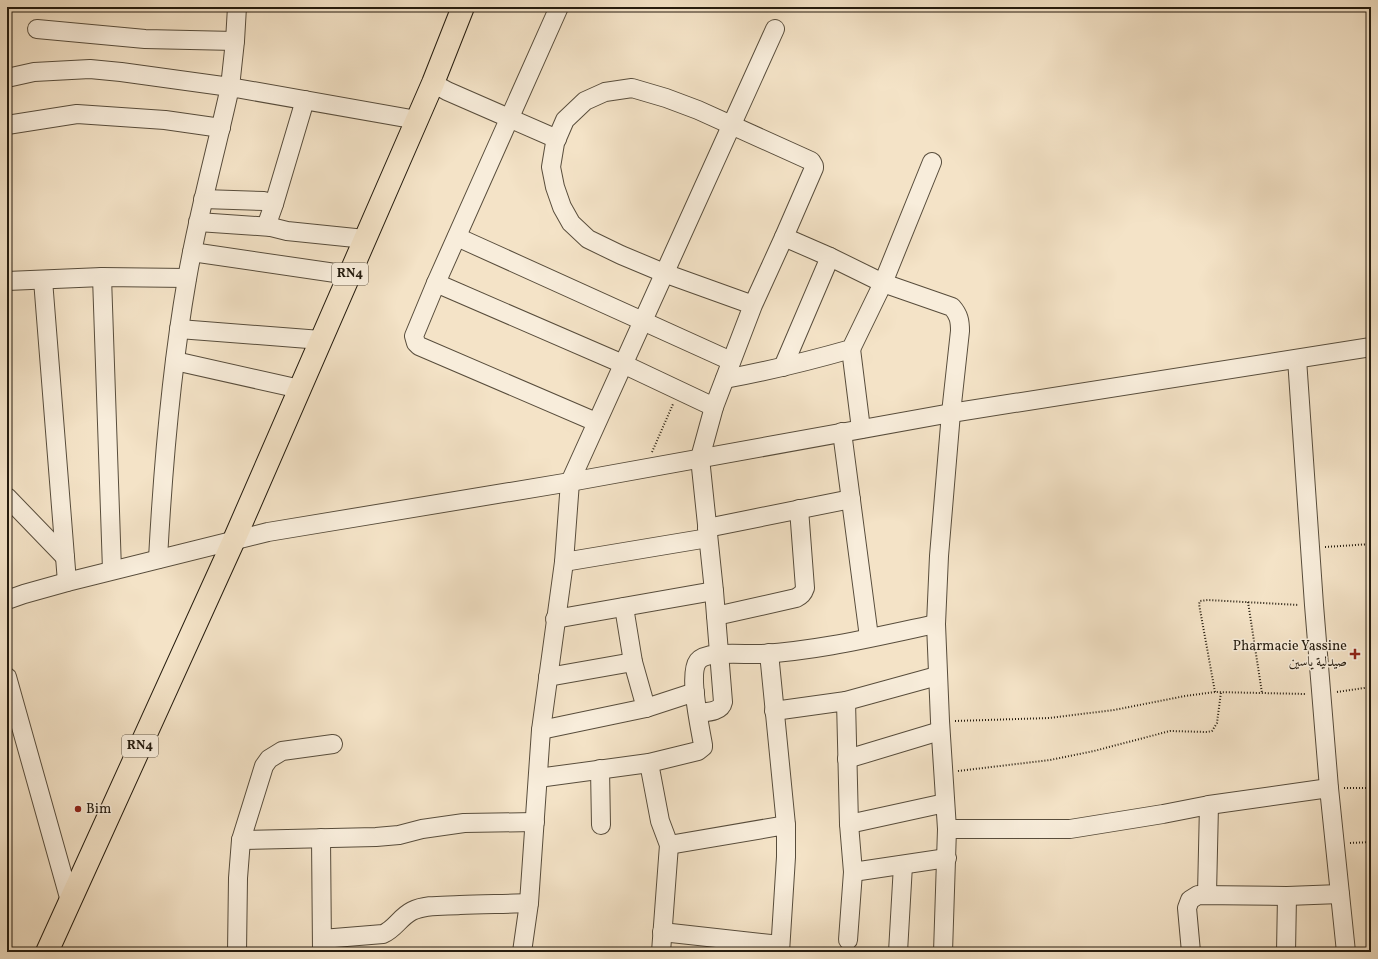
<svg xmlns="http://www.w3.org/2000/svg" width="1378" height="959" font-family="Vollkorn,Amiri,serif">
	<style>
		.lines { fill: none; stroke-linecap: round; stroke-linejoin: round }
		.minor-casing { stroke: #584d3c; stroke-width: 20 }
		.major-casing { stroke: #241b0e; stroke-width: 24 }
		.path { stroke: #241b0e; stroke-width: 2; stroke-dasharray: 1 2; stroke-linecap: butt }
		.minor { stroke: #f8eddb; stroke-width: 18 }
		.major { stroke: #f4e3c7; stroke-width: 22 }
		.poi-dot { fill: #8f2418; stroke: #f8eddb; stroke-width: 1.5 }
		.labels { text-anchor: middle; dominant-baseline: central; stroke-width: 3; stroke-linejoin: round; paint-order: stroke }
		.shield { fill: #f8eddb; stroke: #645a4c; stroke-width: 1 }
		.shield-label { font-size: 13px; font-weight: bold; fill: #241b0e }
		.poi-label { font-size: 14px; fill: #241b0e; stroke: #f8eddb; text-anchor: end }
	</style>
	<rect width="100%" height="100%" fill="#f4e3c7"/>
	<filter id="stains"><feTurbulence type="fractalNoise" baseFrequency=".005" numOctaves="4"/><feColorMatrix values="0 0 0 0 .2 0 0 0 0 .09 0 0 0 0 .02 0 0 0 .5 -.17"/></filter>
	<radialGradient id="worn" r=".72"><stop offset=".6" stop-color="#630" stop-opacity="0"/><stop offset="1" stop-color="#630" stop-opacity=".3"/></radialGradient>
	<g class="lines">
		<g class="minor-casing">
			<g id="minor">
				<polyline points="559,7 436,283 414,336 416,343 419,346 596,422"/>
				<polyline points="37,29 145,39 235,41"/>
				<polyline points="7,78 34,72 90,69 121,72 230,87 235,41 237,7"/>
				<polyline points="433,83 447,91 557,139"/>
				<polyline points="7,125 77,114 165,120 221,128"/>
				<polyline points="203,199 264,201 274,204 305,100"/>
				<polyline points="274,204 268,221 271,227 287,231 365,239"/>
				<polyline points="198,222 271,227"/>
				<polyline points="457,237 731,361"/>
				<path d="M784,237L830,257L883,283L952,307C959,315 960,321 960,331L951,413L939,556L936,624L940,721L947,829L943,952"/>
				<polyline points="192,252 349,275"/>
				<polyline points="102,277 112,570"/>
				<polyline points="43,280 67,582"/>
				<polyline points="7,281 102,277 187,278"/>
				<polyline points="436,283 623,364 714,407"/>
				<polyline points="179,329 321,340"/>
				<polyline points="851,349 861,429"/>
				<polyline points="1297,359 1314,605 1329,788 1346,952"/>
				<polyline points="175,361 300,389"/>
				<polyline points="783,367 830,257"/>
				<path d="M725,379C768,371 809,361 851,349L883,283L932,162"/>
				<polyline points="842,432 869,637"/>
				<polyline points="7,497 65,557"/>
				<polyline points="707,528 851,499"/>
				<path d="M158,559C163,465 171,371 187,279C198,214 216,151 230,87L417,120"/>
				<polyline points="564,562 708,538"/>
				<polyline points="7,600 24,594 67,582 268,532 570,482 951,413 1371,347"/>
				<polyline points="624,607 633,662 646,708"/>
				<path d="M716,616L796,598C801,595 803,594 805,588L799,509"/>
				<polyline points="555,619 714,591"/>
				<polyline points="769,653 786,825"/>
				<polyline points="7,677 70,901"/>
				<polyline points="548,677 633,662"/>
				<polyline points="846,701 937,676"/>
				<polyline points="774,711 846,701 849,824 853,872 947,858"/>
				<path d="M698,713C707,712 721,712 723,702L714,591L700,458L714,407L753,305L784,237L814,168V166L811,161L698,110L666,98L632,88L605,92L585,101L565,120L555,143L551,167L555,187L562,207L571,223L588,239L621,255L664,273L753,305"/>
				<polyline points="541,730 646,708 695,692"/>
				<polyline points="847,759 940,731"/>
				<polyline points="649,763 660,821 669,845 661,952"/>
				<polyline points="600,769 601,825"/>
				<path d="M538,778L649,763L698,751L703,747V745C700,727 688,674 698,661C707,650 746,655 760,654C819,651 878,636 936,624"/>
				<polyline points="849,824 945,803"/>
				<polyline points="947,829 1070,829 1163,814 1209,805 1329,788"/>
				<polyline points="321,838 322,951"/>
				<polyline points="241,840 376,837 399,835 422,829 464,823 535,822"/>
				<polyline points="669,845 786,825 786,857 780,952"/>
				<polyline points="1207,894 1209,805"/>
				<polyline points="662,932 780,945"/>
				<path d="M322,939L383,934C395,929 400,917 412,911C426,904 445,906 460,905C483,904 506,904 529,903"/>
				<polyline points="848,940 853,872"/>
				<polyline points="237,952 238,878 241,840 264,766 269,759 282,751 333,744"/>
				<polyline points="522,952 529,903 541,730 564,562 570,482 775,29"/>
				<polyline points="898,952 903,865"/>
				<polyline points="1191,952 1187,908 1190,900 1198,895 1287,896 1340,894"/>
				<polyline points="1286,952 1287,896"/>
			</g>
		</g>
		<g class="major-casing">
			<polyline id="major" points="47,952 234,540 433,83 463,7"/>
		</g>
		<g class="path">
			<polyline points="652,452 673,404"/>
			<polyline points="1325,547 1371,544"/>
			<polyline points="1248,602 1262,693"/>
			<polyline points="1215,692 1199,604 1200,601 1208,600 1299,605"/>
			<polyline points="1337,692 1371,687"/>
			<polyline points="955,721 1049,718 1114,710 1185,696 1215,692 1306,694"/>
			<polyline points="958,771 1050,760 1094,751 1170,731 1207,732 1212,731 1217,723 1221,692"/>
			<polyline points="1344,788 1371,788"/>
			<polyline points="1350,843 1371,842"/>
		</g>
		<use href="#minor" class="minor"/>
		<use href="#major" class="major"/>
	</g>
	<g class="poi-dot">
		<path d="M1353 648h4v4h4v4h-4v4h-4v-4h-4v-4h4z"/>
		<circle cx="78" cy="809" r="4"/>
	</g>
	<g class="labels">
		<g class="shield">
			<rect x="332" y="263" width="36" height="22" rx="3"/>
			<rect x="122" y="735" width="36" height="22" rx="3"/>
		</g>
		<g class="shield-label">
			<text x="350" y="274">RN4</text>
			<text x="140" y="746">RN4</text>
		</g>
		<g class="poi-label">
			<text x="1347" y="646">Pharmacie Yassine<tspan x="1347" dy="16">صيدلية ياسين</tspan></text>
			<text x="86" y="809" text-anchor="start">Bim</text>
		</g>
	</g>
	<rect width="1378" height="959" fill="none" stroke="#f4e3c7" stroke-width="24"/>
	<rect x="8" y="8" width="1362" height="943" fill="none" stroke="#241b0e" stroke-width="2"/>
	<rect x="12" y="12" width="1354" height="935" fill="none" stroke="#241b0e"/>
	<rect width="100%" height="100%" filter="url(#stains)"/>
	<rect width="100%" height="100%" fill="url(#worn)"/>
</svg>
